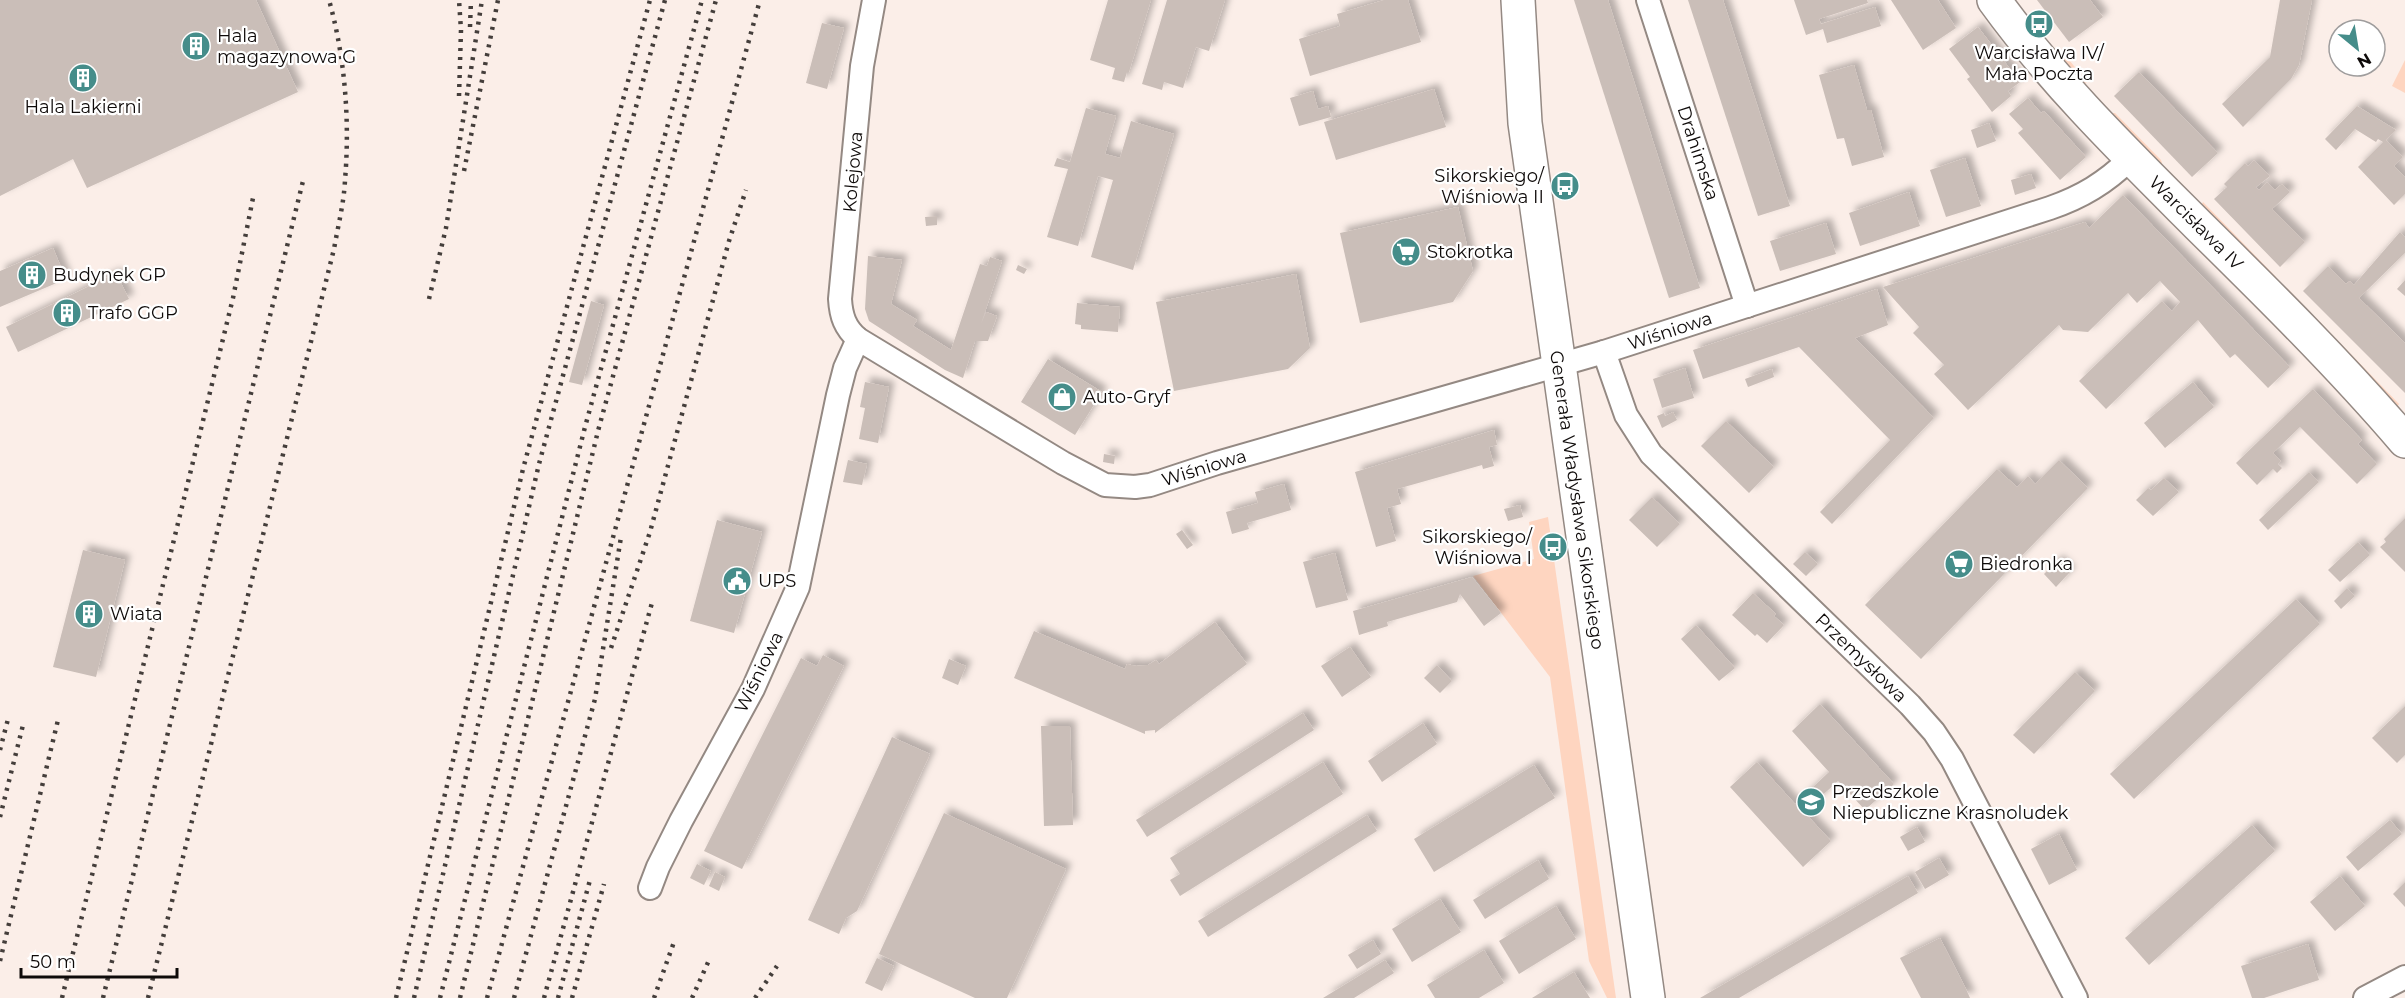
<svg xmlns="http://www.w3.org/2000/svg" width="2405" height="998" font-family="Montserrat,sans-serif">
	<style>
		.green { fill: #fed5c0 }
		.building { fill: #cabeb8; filter: url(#shadow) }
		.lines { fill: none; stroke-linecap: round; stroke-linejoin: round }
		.street-casing { stroke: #948983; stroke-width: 26 }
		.secondary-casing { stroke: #948983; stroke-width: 36 }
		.street { stroke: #fff; stroke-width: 22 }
		.secondary { stroke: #fff; stroke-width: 33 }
		.rail { stroke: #443e3b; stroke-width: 4.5; stroke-dasharray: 3 6; stroke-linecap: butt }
		.labels { text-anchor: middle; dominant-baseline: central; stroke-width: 4.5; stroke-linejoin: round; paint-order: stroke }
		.poi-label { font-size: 18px; fill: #0e0a09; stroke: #fff; text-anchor: start }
		.street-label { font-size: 18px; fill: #0e0a09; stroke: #fff }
	</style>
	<defs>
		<filter id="shadow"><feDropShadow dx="5.5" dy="-5.5" stdDeviation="3" flood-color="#0004"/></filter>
	</defs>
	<rect width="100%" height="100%" fill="#fbeee8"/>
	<g class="green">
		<polygon points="2056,49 2061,50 2087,82 2085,84 2078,84"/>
		<polygon points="2405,60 2405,93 2392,86"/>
		<polygon points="2110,113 2115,113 2161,160 2162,163 2157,169"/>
		<polygon points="2203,202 2276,277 2268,277 2200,208"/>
		<polygon points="2287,288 2399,404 2394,412 2286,295"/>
		<polygon points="1548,517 1616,998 1607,998 1589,961 1550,677 1473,576 1534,559 1529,522"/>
	</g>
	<g class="building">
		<polygon points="0,0 256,0 298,92 87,188 73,159 0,196"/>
		<polygon points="1108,0 1151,0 1129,72 1127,72 1124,82 1112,79 1115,68 1090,60"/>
		<polygon points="1167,0 1225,0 1209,51 1196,47 1183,88 1164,82 1162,90 1142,84"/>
		<polygon points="1384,0 1408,0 1421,42 1310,76 1299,39 1340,26 1337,14"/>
		<polygon points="1574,0 1608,0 1700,288 1669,298"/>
		<polygon points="1688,0 1723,0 1790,206 1758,216"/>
		<polygon points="1794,0 1867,0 1868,3 1819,19 1821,24 1875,7 1881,26 1827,43 1823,29 1806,35"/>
		<polygon points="1891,0 1938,0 1956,28 1923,50"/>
		<polygon points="2037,0 2090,0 2103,17 2069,42"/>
		<polygon points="2280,0 2312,0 2299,65 2291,79 2243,127 2222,104 2270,57"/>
		<polygon points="822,23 844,28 827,89 806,83"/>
		<polygon points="1978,27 2020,82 2008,91 2011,96 1992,112 1967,79 1970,77 1949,49"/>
		<polygon points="1854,65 1867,110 1871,110 1884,157 1852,166 1844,138 1837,139 1819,75"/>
		<polygon points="2139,72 2218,153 2192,177 2114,96"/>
		<polygon points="1434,89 1446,127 1336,160 1324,122"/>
		<polygon points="1313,91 1318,109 1328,106 1331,117 1299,126 1290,98"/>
		<polygon points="2028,98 2041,113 2044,111 2086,157 2060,180 2018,133 2023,129 2009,114"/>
		<polygon points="2357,106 2396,130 2386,140 2403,157 2394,166 2405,177 2405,194 2394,205 2358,167 2383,142 2378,139 2376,142 2355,129 2336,150 2325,139"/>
		<polygon points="1086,108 1116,116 1105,154 1120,158 1131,121 1174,134 1133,270 1091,257 1113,180 1098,176 1078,246 1047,237 1068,169 1054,166 1057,158 1070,162"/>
		<polygon points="1989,123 1996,141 1977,148 1971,130"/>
		<polygon points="1965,158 1981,206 1946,217 1930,170"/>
		<polygon points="2254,160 2270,176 2256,187 2259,190 2267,182 2275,190 2282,184 2290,192 2272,209 2305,242 2280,267 2214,199 2227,187 2224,184 2245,163 2248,166"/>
		<polygon points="2031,174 2036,188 2015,195 2011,180"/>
		<polygon points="1909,192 1920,226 1860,246 1849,213"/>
		<polygon points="2123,195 2290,367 2268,388 2235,354 2230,358 2198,320 2106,409 2079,381 2162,301 2172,311 2180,302 2160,281 2137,303 2128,293 2088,332 2063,330 2059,325 1968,410 1934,374 1944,365 1913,333 1919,327 1883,287 2085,222 2089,228"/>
		<polygon points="1458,207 1473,271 1453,302 1360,323 1340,233"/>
		<polygon points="937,216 937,225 926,226 925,217"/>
		<polygon points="1826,223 1836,254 1780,271 1770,241"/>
		<polygon points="2400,232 2405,237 2405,253 2359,298 2405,343 2405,393 2303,291 2328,266 2346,284 2350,281 2354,285"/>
		<polygon points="53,248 66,279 0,307 0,271"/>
		<polygon points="868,256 902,260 891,304 917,320 913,326 951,350 980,264 987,266 990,257 1002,261 981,324 986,312 997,316 988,341 975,341 963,378 945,370 869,321 865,309"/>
		<polygon points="1018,265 1027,269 1024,274 1016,270"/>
		<polygon points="116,273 129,299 18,352 6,327"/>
		<polygon points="1296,274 1310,348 1288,369 1174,391 1156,302"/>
		<polygon points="2405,280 2405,296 2397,289"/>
		<polygon points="1877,289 1888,325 1855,338 1934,418 1832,524 1820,512 1890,440 1799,347 1703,379 1693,350"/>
		<polygon points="591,301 604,305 582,385 569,382"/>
		<polygon points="1077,303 1120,307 1118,332 1081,329 1081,325 1075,324"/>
		<polygon points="1048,359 1102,392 1075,435 1021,402"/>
		<polygon points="1685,368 1694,398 1662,408 1653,379"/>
		<polygon points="1772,369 1774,377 1748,387 1745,379"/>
		<polygon points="865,382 889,387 878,443 859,439 865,408 860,407"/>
		<polygon points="2193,382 2214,407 2165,448 2144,423"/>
		<polygon points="2313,389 2362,440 2358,444 2377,464 2357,484 2300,427 2273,453 2281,461 2278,464 2282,468 2277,473 2273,469 2257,485 2236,463"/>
		<polygon points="1673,412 1677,420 1662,428 1657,416 1664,413 1665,416"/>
		<polygon points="1726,421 1774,467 1749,493 1701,446"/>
		<polygon points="1494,430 1497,445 1489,447 1494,466 1483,469 1482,465 1397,489 1401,504 1387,508 1396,541 1376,547 1355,472"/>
		<polygon points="1104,454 1115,456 1114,464 1103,462"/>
		<polygon points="848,460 867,464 862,485 843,482"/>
		<polygon points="2059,460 2088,488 1921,659 1865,605 1997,469 2017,487 2028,476 2035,484"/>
		<polygon points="2309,472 2319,482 2268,530 2259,520"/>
		<polygon points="2164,478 2179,492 2153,516 2136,500 2148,488 2151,490"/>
		<polygon points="1284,484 1291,510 1247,523 1249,529 1232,534 1226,512 1258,503 1255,492"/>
		<polygon points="1652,497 1680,524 1657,547 1629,520"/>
		<polygon points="1520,505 1523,517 1508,521 1504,509"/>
		<polygon points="2405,518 2405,572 2380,547 2386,542 2384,539"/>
		<polygon points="717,520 762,532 734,633 690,621"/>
		<polygon points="1182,530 1193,545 1187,549 1176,534"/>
		<polygon points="2358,542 2370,555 2340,582 2328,570"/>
		<polygon points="83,550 125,560 96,677 53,667"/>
		<polygon points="1805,552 1818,564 1806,576 1793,564"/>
		<polygon points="1335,553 1348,600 1316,608 1303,562"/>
		<polygon points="2058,560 2070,572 2056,587 2044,574"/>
		<polygon points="1472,577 1501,613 1484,626 1460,594 1457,602 1387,622 1388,626 1359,635 1353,611"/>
		<polygon points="2347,588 2355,596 2341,609 2334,601"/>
		<polygon points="1753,593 1776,614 1774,616 1784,625 1767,643 1757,634 1755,636 1732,615"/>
		<polygon points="2296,599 2320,624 2134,799 2110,774"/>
		<polygon points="1215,622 1247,664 1155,733 1155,730 1145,731 1145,734 1014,678 1034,631 1125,669 1127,664 1136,666 1148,665 1156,660 1159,664"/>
		<polygon points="1696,625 1735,668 1719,681 1681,639"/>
		<polygon points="1350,647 1371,677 1342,697 1321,666"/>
		<polygon points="823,655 844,666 742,869 704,851 801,658 817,666"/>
		<polygon points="949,659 966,666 958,685 942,678"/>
		<polygon points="1437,665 1452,681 1440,693 1424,678"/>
		<polygon points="2075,672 2095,691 2034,754 2013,735"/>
		<polygon points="1820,704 1894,784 1865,810 1838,781 1804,812 1831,841 1803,867 1730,787 1757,762 1795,804 1829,772 1792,731"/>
		<polygon points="2405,706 2405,755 2397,763 2372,738"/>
		<polygon points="1303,713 1314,730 1147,837 1136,820"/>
		<polygon points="1423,723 1437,744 1382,782 1368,761"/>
		<polygon points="1041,726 1070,726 1073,825 1044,826"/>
		<polygon points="892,737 930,754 857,911 846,918 839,934 808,920"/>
		<polygon points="1323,762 1343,794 1180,896 1170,880 1180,874 1170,858"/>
		<polygon points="1534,765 1555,798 1434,872 1414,839"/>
		<polygon points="944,813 1066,869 1007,998 975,998 879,954"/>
		<polygon points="1367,815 1377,831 1208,937 1198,921"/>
		<polygon points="2390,820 2402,834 2358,871 2346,857"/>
		<polygon points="2252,825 2275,851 2149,965 2125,938"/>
		<polygon points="1917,827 1925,842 1908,851 1900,837"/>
		<polygon points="2059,834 2077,870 2049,885 2031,849"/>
		<polygon points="1939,858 1949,875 1925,889 1915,872"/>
		<polygon points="1538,860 1549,879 1485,919 1473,900"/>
		<polygon points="697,864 711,871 704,885 690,878"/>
		<polygon points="715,872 725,877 719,891 709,886"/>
		<polygon points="1908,876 1918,893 1739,998 1700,998"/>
		<polygon points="2340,876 2365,906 2335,931 2310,902"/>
		<polygon points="2405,882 2405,907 2393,894"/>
		<polygon points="1440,899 1461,932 1412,962 1392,929"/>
		<polygon points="1556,906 1576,939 1519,974 1499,941"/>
		<polygon points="1940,938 1966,989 1970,998 1921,998 1900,958"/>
		<polygon points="1373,940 1381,954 1357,969 1348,955"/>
		<polygon points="2308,944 2319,980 2264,998 2252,998 2241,966"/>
		<polygon points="1484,950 1504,983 1479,998 1435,998 1427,985"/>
		<polygon points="877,958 894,966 882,991 865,983"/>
		<polygon points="1385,960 1394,973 1354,998 1323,998"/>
		<polygon points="1574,972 1590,998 1532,998"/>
	</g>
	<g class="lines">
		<g class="street-casing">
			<g id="street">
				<path d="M874,0L862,66L840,299C841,316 845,328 858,339L1063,463L1105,485L1135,487L1150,485L1217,463L1604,352L2050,208C2082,197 2105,183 2130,159"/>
				<polyline points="1648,0 1747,306"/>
				<polyline points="1604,352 1626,415 1651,454 1910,705 1934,732 1952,759 2076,998"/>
				<polyline points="650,888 658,867 681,821 753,689 798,587 838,395 845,368 858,339"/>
				<polyline points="2365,998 2405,977"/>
			</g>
		</g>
		<g class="secondary-casing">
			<g id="secondary">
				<polyline points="1518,0 1525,123 1648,998"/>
				<path d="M1994,0C2054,83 2126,153 2198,225C2269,295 2340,365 2405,441"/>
			</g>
		</g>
		<use href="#street" class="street"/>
		<use href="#secondary" class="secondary"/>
		<g class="rail">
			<polyline points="470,27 471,0"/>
			<polyline points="459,96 461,30 459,0"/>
			<polyline points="464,171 498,0"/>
			<polyline points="429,299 446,228 482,0"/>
			<polyline points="611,648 650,532 729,241 746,190"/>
			<polyline points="0,750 8,719"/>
			<polyline points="0,817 24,721"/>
			<polyline points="0,961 58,720"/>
			<polyline points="62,998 233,298 253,198"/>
			<polyline points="103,998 303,181"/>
			<path d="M148,998L334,249C338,226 344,203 345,180C350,121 345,57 329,0"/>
			<polyline points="396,998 523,469 650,0"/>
			<polyline points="414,998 539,464 665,0"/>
			<polyline points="440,998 585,427 702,0"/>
			<polyline points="460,998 598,431 716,0"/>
			<polyline points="487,998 760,0"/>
			<polyline points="514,998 595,699 621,537"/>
			<polyline points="544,998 653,599"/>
			<polyline points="558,998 590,880"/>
			<polyline points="572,998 604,884"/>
			<polyline points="654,998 674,942"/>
			<polyline points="692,998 710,958"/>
			<polyline points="755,998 777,966"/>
		</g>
	</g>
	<defs>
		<g id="bus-disc" transform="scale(1.5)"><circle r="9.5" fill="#458d8a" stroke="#fff"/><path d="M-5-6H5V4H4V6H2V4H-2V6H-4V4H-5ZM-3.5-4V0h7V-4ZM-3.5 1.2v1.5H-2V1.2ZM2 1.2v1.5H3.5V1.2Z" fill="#fff"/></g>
		<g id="building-disc" transform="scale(1.5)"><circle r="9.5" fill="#458d8a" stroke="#fff"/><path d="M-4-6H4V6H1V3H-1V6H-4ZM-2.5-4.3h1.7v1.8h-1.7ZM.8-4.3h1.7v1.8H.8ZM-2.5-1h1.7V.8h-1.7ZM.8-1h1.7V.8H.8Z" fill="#fff"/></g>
		<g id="supermarket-disc" transform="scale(1.5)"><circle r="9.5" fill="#458d8a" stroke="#fff"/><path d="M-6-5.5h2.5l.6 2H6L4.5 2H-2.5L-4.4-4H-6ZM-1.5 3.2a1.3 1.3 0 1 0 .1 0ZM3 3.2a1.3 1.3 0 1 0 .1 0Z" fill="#fff"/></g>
		<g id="shop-disc" transform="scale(1.5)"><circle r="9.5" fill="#458d8a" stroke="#fff"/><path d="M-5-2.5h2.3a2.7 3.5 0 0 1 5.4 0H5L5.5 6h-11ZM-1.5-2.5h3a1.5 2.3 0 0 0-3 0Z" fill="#fff"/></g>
		<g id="civic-disc" transform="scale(1.5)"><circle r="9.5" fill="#458d8a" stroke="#fff"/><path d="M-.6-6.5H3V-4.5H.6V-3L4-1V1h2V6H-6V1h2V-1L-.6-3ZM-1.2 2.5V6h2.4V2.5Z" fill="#fff"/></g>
		<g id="school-disc" transform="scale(1.5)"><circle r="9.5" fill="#458d8a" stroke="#fff"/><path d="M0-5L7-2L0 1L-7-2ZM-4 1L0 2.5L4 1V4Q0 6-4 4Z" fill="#fff"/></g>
	</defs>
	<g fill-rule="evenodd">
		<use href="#bus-disc" x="2039" y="24"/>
		<use href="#building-disc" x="196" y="46"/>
		<use href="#building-disc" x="83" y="78"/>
		<use href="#bus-disc" x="1565" y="186"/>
		<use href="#supermarket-disc" x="1406" y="252"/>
		<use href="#building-disc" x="32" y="275"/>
		<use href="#building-disc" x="67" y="313"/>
		<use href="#shop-disc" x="1062" y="397"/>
		<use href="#bus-disc" x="1553" y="547"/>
		<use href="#supermarket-disc" x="1959" y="564"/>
		<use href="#civic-disc" x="737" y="581"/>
		<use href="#building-disc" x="89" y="614"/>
		<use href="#school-disc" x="1811" y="802"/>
	</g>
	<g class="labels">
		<g class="poi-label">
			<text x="217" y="36">Hala<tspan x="217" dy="21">magazynowa G</tspan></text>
			<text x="2039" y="53" text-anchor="middle">Warcisława IV/<tspan x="2039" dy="21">Mała Poczta</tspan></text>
			<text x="83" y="107" text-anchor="middle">Hala Lakierni</text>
			<text x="1544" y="176" text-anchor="end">Sikorskiego/<tspan x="1544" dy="21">Wiśniowa II</tspan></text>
			<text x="1427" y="252">Stokrotka</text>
			<text x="53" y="275">Budynek GP</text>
			<text x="88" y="313">Trafo GGP</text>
			<text x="1083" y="397">Auto-Gryf</text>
			<text x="1532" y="537" text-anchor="end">Sikorskiego/<tspan x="1532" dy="21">Wiśniowa I</tspan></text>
			<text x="1980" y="564">Biedronka</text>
			<text x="758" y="581">UPS</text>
			<text x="110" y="614">Wiata</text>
			<text x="1832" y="792">Przedszkole<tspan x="1832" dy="21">Niepubliczne Krasnoludek</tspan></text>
		</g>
		<g class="street-label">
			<text transform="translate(1698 153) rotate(72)">Drahimska</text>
			<text transform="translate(853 172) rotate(-85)">Kolejowa</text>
			<text transform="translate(2196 223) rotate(45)">Warcisława IV</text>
			<text transform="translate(1670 331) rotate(-18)">Wiśniowa</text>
			<text transform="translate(1204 468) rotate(-17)">Wiśniowa</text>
			<text transform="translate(1577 500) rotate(82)">Generała Władysława Sikorskiego</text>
			<text transform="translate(1861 658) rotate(44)">Przemysłowa</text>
			<text transform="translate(759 672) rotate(-64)">Wiśniowa</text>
		</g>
	</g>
	<g transform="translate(2357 48) rotate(150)"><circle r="28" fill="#ffffff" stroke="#9f9d9d" stroke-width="1.5"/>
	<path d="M0-4.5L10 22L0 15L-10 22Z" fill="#458d8a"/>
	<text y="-9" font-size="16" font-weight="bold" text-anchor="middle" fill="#0e0a09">N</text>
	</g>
	<path d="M21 968v9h156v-9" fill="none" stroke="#0e0a09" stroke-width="3"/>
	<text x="30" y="968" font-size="18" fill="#0e0a09" stroke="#ffffff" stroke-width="4.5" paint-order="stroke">50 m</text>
</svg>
